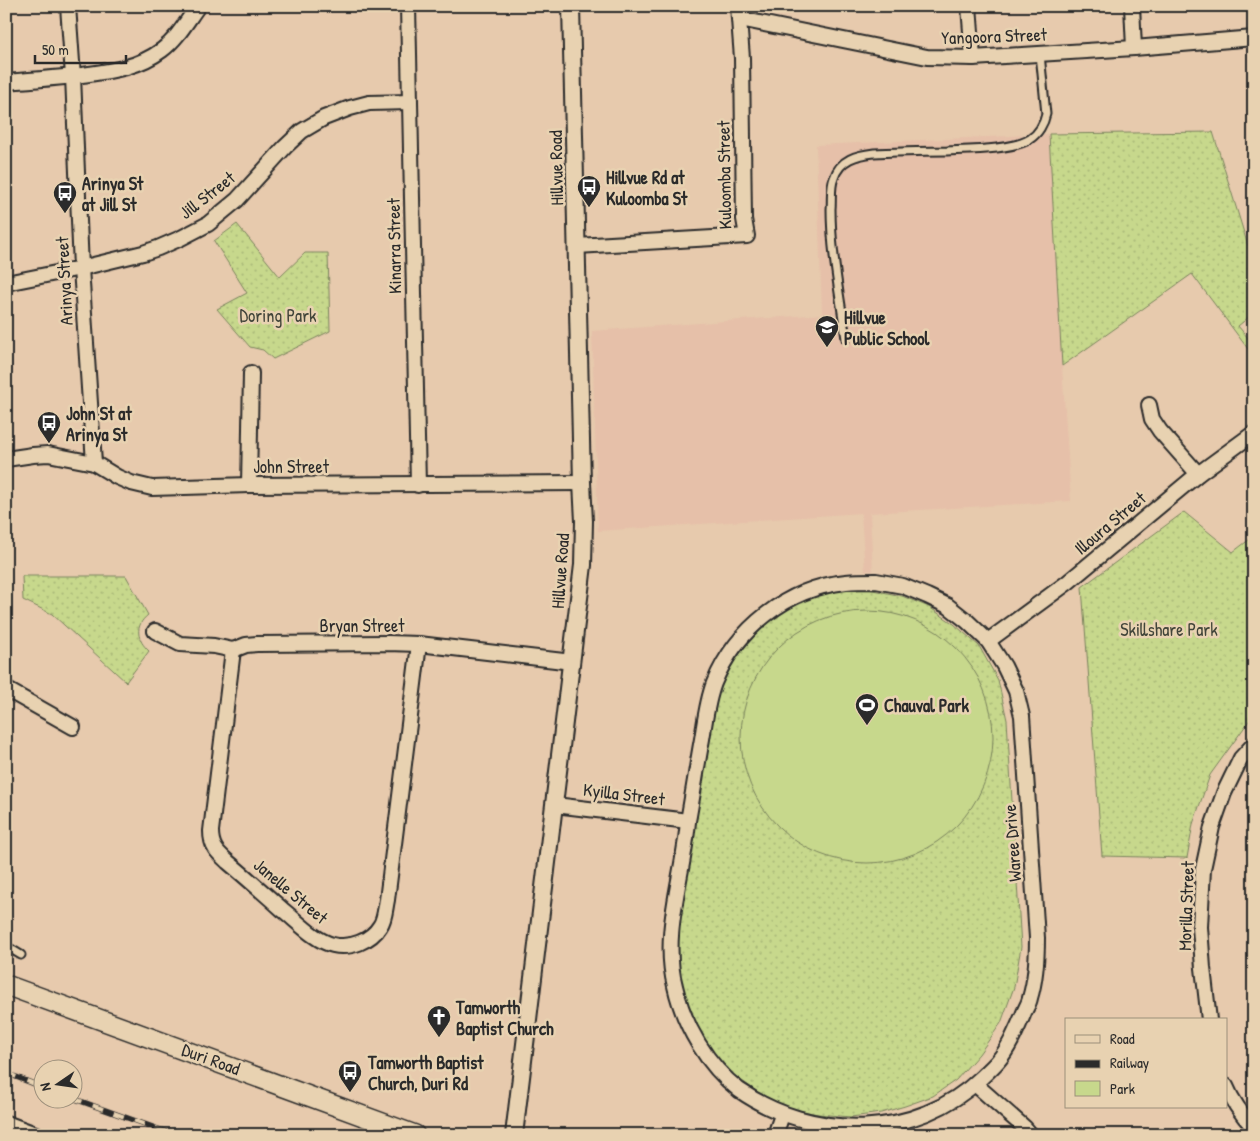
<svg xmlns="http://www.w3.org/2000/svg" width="1260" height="1141" font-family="'Patrick Hand',sans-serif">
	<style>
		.built { fill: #e6c0a9 }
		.green { fill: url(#green-dots); stroke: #79825c }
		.pitch { fill: #c7d88c; stroke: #79825c }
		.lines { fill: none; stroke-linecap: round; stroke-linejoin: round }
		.service-casing { stroke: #2b2b2b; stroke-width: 11 }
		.minor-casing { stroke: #2b2b2b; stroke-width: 18 }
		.tertiary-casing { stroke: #2b2b2b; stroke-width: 20 }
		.secondary-casing { stroke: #2b2b2b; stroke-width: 22 }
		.service { stroke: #e8d2b1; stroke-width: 7 }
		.minor { stroke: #e8d2b1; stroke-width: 14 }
		.tertiary { stroke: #e8d2b1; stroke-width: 16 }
		.secondary { stroke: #e8d2b1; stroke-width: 19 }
		.rail-casing { stroke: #2b2b2b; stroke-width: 5.5 }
		.rail { stroke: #e8d2b1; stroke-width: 4; stroke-dasharray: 11; stroke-linecap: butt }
		.labels { text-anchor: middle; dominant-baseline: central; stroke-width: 5; stroke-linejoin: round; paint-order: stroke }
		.street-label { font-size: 18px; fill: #2b2b2b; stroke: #e8d2b1 }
		.poi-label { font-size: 18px; font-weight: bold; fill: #2b2b2b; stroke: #e8d2b1; text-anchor: start }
		.park-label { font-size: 18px; fill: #42453a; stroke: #e8d2b1 }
	</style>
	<defs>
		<pattern id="green-dots" width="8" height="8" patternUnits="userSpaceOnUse" patternTransform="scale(1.25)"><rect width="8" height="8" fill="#c7d88c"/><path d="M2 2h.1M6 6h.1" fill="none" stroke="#abba79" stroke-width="1.8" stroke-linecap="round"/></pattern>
	</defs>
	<rect width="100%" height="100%" fill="#e7caad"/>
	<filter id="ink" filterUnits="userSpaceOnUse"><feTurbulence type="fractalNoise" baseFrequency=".02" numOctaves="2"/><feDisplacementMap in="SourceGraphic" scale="10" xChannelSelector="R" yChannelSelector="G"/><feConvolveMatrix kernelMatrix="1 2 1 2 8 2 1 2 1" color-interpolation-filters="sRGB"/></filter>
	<g filter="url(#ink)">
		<polygon class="built" points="1049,134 1062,366 1071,501 870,513 873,571 865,571 861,513 598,531 592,331 822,314 816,145"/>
		<g class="green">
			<polygon points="1213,132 1248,246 1254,244 1254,313 1238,326 1254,345 1254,357 1192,274 1062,366 1049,134"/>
			<polygon points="237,224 280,277 305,253 328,253 330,331 273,359 263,350 250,347 217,309 247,293 214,241"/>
			<polygon points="1184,512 1233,552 1254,536 1254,714 1210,775 1193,824 1187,858 1102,856 1082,587"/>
			<path d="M22,576H126L148,615C134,626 137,640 149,651L126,682L52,614L23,600Z"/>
			<polygon points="868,589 902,596 929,607 954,624 979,646 998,680 1007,720 1021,947 1014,987 1001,1023 979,1054 956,1080 933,1096 905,1106 881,1113 851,1117 818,1114 791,1109 762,1095 735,1076 705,1048 685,1011 674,970 673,928 713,696 743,640 784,609 804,599 832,591"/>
		</g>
		<circle class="pitch" cx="867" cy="737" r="126"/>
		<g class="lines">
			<g class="service-casing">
				<g id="service">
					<path d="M846,339C840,296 831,252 831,209C832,199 830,187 834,178C840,159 857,155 874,153C898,152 922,151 947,151C967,150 1014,150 1030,139C1038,134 1044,124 1046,114L1040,54"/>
					<polyline points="6,946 21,955"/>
				</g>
			</g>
			<g class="minor-casing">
				<g id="minor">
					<polyline points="68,6 73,76 81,268 94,463"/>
					<polyline points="408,6 418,485"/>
					<polyline points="969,6 973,58"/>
					<polyline points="1132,6 1134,48"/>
					<polyline points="740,19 927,57 973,58 1134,48 1254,38"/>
					<path d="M6,82C32,80 57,78 82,75C111,71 138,68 162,50C177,39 187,21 198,6"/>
					<polyline points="577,246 747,236 744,219 742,58 738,6"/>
					<polyline points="6,283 81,268 143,253 158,248 181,238 208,224 237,200 285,147 302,131 324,118 350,108 369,103 410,102"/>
					<polyline points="1149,405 1152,419 1160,431 1198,474"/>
					<polyline points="6,459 33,455 48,454 94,463 117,477 131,483 152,488 249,485 582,483"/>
					<polyline points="249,485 251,373"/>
					<path d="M876,581L903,586L927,596L948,606L967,621L988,641L1004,666L1016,691L1022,716L1037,938C1037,958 1036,978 1030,998C1029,1004 1025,1009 1023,1015C1016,1031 1009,1048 998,1061C993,1067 987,1072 982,1077C916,1141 812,1141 739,1090C707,1065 684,1026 675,986C661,933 684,875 688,821C693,794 697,766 702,739C705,721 707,701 714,683C736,629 787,588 846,582C856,581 866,581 876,581Z"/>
					<polyline points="155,631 180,644 214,646 233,650 246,645 257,644 388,643 419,644 572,662"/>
					<polyline points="988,641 1067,583 1198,474 1254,433"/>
					<path d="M233,650L211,831C211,847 217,852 228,862C247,878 265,894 283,910C297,921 315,941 333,945C350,949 371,941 380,926C385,919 385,909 387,900L419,644"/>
					<polyline points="6,689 73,727"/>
					<polyline points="555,805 688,821"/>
					<polyline points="1209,1020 1203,968 1200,927 1203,869 1212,827 1224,793 1241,758 1254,744"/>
					<polyline points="975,1084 1025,1128 1031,1135"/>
					<path d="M1226,1086C1232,1101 1243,1116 1254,1128"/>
					<polyline points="6,1123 38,1135"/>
					<polyline points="775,1135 782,1115"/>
				</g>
			</g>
			<g class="tertiary-casing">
				<polyline id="tertiary" points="514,1135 583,565 584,521 582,483 571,6"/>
			</g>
			<g class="secondary-casing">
				<polyline id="secondary" points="6,985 415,1135"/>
			</g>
			<use href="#service" class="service"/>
			<use href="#minor" class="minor"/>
			<use href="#tertiary" class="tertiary"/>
			<use href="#secondary" class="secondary"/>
			<g class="rail-casing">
				<g id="rail">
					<polyline points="6,1073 42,1087"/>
					<polyline points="72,1098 175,1135"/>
				</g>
			</g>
			<use href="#rail" class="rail"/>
		</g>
	</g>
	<defs>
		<g id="bus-pin" transform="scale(1.25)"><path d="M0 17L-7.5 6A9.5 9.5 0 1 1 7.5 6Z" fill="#2b2b2b" stroke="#e8d2b1"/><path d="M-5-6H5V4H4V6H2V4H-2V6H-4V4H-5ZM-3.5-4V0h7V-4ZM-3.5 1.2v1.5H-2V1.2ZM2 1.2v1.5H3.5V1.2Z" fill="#fff"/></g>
		<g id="school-pin" transform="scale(1.25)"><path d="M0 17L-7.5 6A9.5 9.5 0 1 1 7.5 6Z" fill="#2b2b2b" stroke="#e8d2b1"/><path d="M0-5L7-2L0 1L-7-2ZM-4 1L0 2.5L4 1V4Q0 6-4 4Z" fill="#fff"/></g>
		<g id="stadium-pin" transform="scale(1.25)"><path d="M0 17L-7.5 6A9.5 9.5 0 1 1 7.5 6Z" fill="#2b2b2b" stroke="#e8d2b1"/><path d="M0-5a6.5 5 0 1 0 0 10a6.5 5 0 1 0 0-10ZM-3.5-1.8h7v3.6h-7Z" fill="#fff"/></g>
		<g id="church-pin" transform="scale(1.25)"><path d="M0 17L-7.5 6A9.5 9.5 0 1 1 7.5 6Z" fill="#2b2b2b" stroke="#e8d2b1"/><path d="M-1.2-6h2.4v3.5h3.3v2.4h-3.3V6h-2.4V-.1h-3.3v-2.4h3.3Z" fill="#fff"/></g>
	</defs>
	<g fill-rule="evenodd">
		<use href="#bus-pin" x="589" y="187"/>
		<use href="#bus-pin" x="65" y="193"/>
		<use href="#school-pin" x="827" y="327"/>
		<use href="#bus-pin" x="49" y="423"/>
		<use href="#stadium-pin" x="867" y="705"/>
		<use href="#church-pin" x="439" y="1017"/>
		<use href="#bus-pin" x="350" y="1072"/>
	</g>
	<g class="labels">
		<g class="street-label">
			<text transform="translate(994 36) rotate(-2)">Yangoora Street</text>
			<text transform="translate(556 168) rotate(-91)">Hillvue Road</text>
			<text transform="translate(724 175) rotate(-91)">Kuloomba Street</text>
			<text transform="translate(207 195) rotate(-38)">Jill Street</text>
			<text transform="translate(394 246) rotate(-91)">Kinarra Street</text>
			<text transform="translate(64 281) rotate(-93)">Arinya Street</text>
			<text x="291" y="466">John Street</text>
			<text transform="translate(1110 523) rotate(-40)">Illoura Street</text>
			<text transform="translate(560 571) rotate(-86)">Hillvue Road</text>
			<text x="362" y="625">Bryan Street</text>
			<text transform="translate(624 794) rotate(7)">Kyilla Street</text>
			<text transform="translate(1012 843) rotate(-94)">Waree Drive</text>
			<text transform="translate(291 891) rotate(40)">Janelle Street</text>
			<text transform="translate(1186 906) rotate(-88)">Morilla Street</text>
			<text transform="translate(211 1059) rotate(20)">Duri Road</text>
		</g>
		<g class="poi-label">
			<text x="606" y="177">Hillvue Rd at<tspan x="606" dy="21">Kuloomba St</tspan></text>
			<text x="82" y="183">Arinya St<tspan x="82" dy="21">at Jill St</tspan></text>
			<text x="844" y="317">Hillvue<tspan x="844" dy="21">Public School</tspan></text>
			<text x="66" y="413">John St at<tspan x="66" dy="21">Arinya St</tspan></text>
			<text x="884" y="705">Chauval Park</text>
			<text x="456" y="1007">Tamworth<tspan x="456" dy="21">Baptist Church</tspan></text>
			<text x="368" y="1062">Tamworth Baptist<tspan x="368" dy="21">Church, Duri Rd</tspan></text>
		</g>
		<g class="park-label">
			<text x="278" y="315">Doring Park</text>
			<text x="1169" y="629">Skillshare Park</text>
		</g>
	</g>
	<rect width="1260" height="1141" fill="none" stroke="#e8d2b1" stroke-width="25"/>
	<rect x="12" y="12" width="1235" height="1116" fill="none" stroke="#2b2b2b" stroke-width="2" filter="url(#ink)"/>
	<rect x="1065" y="1018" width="162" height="90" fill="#e8d2b1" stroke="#9c8f7b"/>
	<rect x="1075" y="1035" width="25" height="8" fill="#e8d2b1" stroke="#9c8f7b"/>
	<text x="1110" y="1044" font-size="15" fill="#2b2b2b">Road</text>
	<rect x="1075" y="1060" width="25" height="8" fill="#2b2b2b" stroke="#9c8f7b"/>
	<text x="1110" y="1068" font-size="15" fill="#2b2b2b">Railway</text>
	<rect x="1075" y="1081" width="25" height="15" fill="#c7d88c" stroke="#9c8f7b"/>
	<text x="1110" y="1094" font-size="15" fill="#2b2b2b">Park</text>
	<g transform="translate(58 1084) rotate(257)"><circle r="24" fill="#e8d2b1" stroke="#9c8f7b"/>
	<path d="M0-4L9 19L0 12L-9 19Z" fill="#2b2b2b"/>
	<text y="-8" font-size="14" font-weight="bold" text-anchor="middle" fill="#2b2b2b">N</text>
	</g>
	<path d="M35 55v8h91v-8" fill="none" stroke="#2b2b2b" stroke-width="2.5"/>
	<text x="42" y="55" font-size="15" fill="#2b2b2b" stroke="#e8d2b1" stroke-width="4" paint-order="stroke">50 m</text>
</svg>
